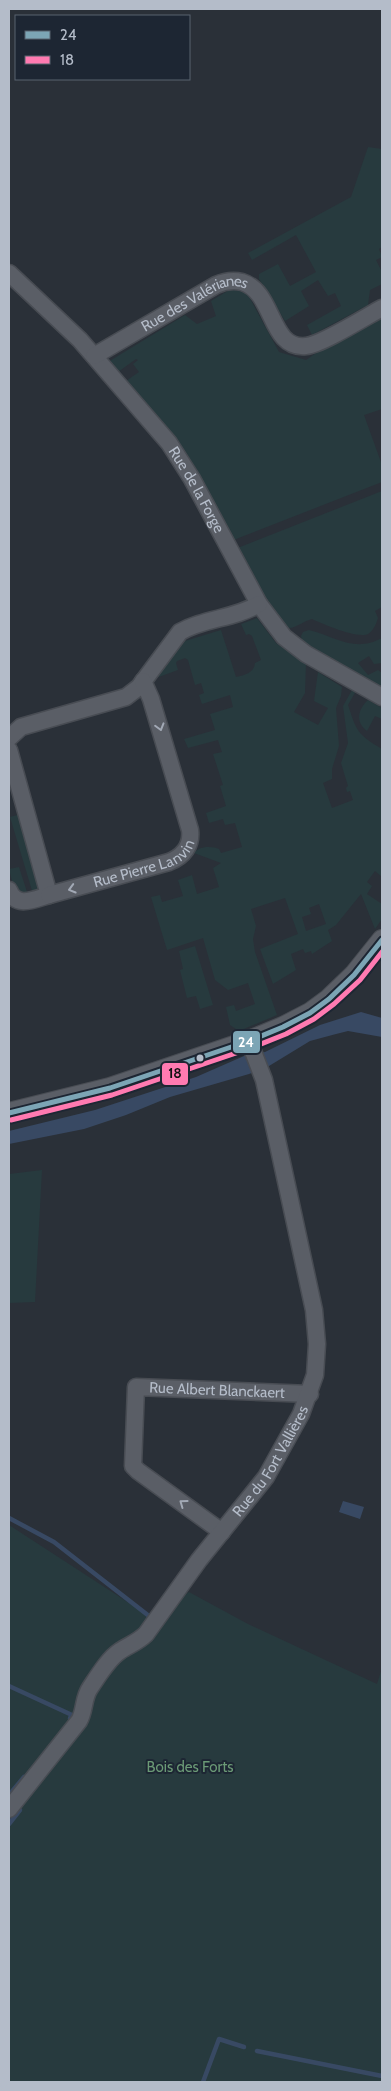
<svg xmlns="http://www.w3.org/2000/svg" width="391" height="2091" font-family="Cabin,sans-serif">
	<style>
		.green { fill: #273a3e; fill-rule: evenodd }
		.water { fill: #384963 }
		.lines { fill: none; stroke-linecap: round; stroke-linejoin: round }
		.stream { stroke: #384963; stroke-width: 4.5 }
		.minor-casing { stroke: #484c53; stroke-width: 19 }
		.tertiary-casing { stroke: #484c53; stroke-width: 22 }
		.minor { stroke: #5a5e66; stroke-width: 16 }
		.tertiary { stroke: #5a5e66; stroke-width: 20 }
		.bus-1-casing { stroke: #1d2633; stroke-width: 9 }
		.bus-2-casing { stroke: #1d2633; stroke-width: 9 }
		.bus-1 { stroke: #7ca5b5; stroke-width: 5 }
		.bus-2 { stroke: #ff7ab1; stroke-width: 5 }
		.oneway { stroke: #a2a9b5 }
		.bus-dot { fill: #b4bcc9; stroke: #1d2633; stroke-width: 2 }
		.labels { text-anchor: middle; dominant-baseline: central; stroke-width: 4; stroke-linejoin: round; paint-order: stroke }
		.street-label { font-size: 15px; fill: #b4bcc9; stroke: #1d2633 }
		.park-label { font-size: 15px; fill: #6b9a76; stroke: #1d2633 }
		.line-badge { stroke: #1d2633; stroke-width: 2 }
		.badge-label { font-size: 14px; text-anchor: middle; font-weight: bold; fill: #fff }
		.pale-badge-label { font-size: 14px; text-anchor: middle; font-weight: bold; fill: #111 }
	</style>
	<rect width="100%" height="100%" fill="#2a3038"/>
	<g class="green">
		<polygon points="368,147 382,149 382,247 379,249 382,257 376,260 382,272 382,284 370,290 368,305 312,335 307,325 341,306 335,293 328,296 318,280 301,291 309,306 285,321 259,279 259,274 278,264 290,286 316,272 296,235 252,260 248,253 351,197"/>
		<polygon points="231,289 247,293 279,352 306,360 319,351 382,319 382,409 364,415 382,465 382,482 231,541 126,381 139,372 133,364 138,360 136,359 118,372 108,362 185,315 197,324 216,316 211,301"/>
		<path d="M382,491V607L375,611L378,618C376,624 374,630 368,634C357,639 323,624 312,619C304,621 297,627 290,628C278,631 242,561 235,549Z"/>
		<path d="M257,618L276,643L306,663L305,693L294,712L318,725L328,708L314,701L318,672L342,687L341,696L336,708L339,746L332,769V779L323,783L332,808L353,800L350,791L347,792L346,788L348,786L341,763L348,743L343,706L352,690L356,691L348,705C357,732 357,734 382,749V877L375,871L367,882L372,886L367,894L382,904V919L375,929L361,894L336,925L328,930L332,941L312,954L311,951L305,953L303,949L291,954L296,970L273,984L260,949L298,934L285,898L251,909L256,926L253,939L255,952L277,1015L239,1031L230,1025L226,1007L234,1005L236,1011L255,1004L248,983L228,990L215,980L203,938L167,950L151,897L160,895L162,902L183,896L178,880L192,875L197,894L219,887L213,868L221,863L194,853C200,846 211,846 219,849L221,853L242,847L235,823L225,825L223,819L209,823L206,813L226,806L220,786L223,785L213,754L222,752L218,740L188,748L184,739L215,730L210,714L233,707L230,695L202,704L199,695L204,693L201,683L195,685L188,660L185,658L177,661L176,663L178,670L156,678L185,641L221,630L236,677C245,675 254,673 255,663L261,660L252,636L249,634L246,635L241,624ZM319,904L326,924L306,931L302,917L311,914L309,908Z"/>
		<path d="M309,630C337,637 354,653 382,638V663L374,664L369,656L358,663L368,675L378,670L382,673V689L346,670L302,641L301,636L303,632Z"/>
		<path d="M368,700L382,708V719L375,716L367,731C355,722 358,709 368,700Z"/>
		<polygon points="21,814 40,885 39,890 33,894 10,817"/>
		<polygon points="19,867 28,895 19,893 13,885 9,869"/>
		<polygon points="195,946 213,1005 200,1009 196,996 187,998 180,970 183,969 179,951"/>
		<polygon points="42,1170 35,1302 9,1303 9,1174"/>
		<polygon points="9,1525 152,1618 189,1592 248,1624 377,1684 382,1668 382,2082 9,2082"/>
	</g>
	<g class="water">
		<polygon points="361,1012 382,1018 382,1037 348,1031 336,1034 310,1041 269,1066 249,1074 170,1097 126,1115 84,1129 9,1144 9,1131 95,1110 196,1077 244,1056 265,1052 320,1025"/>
		<polygon points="343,1501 364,1507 360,1519 339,1512"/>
	</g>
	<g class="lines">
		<g class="stream">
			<polyline points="9,1518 54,1542 149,1616"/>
			<polyline points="9,1686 72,1715 70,1718"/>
			<polyline points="9,1795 24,1777"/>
			<polyline points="9,1824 20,1810"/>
			<polyline points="257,2051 382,2076"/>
			<polyline points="203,2082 219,2039 244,2047"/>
		</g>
		<g class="minor-casing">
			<g id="minor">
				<path id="s1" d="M9,273L80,340L169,443L192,479L259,604L284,637L306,654L382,697"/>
				<path id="s2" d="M94,356L216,285C225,281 233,280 242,282C275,292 269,350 306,346C321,345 367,316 382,308"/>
				<path d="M9,738L21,727L126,697L139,687L180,632C204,618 234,619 259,604"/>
				<path d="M9,750L49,895C35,899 16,909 9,890"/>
				<path id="s3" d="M49,895L169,862C184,856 192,845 190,830L151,699L143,681"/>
				<path id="s4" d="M222,1532L138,1471L133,1466L136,1387L310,1394"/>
				<path id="s5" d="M9,1809L79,1721C85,1711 83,1698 90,1688C98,1676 108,1659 120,1651C129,1645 138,1642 146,1634L199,1560L266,1477L301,1414L315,1375L317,1344L314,1310L264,1080L249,1041"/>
			</g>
		</g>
		<g class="tertiary-casing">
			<polyline id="tertiary" points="9,1113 110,1088 249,1041 283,1027 310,1013 329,999 354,975 382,940"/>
		</g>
		<use href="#minor" class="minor"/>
		<use href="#tertiary" class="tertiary"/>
		<g class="bus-1-casing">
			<polyline id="bus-1" points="9,1113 110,1088 249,1041 283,1027 310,1013 329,999 354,975 382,940"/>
		</g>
		<g class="bus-2-casing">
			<polyline id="bus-2" points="11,1120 112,1095 251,1048 286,1034 314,1019 334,1004 360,980 382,952"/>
		</g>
		<use href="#bus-1" class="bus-1"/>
		<use href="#bus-2" class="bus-2"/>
	</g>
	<defs><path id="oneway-chevron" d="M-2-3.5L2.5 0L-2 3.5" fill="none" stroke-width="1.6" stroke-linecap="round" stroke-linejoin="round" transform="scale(1.25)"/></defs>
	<g class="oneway">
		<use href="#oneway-chevron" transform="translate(160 727) rotate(74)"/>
		<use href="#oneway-chevron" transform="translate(72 889) rotate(164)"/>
		<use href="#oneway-chevron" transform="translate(183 1503) rotate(-144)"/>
	</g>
	<circle class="bus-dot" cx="200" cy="1058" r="4.5"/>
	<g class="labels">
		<g class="street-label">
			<text stroke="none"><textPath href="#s2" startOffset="115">Rue des Valérianes</textPath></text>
			<text stroke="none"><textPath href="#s1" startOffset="288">Rue de la Forge</textPath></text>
			<text stroke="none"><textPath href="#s3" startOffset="101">Rue Pierre Lanvin</textPath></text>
			<text stroke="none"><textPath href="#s4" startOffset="271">Rue Albert Blanckaert</textPath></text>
			<text stroke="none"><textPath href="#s5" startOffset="440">Rue du Fort Vallières</textPath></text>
		</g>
		<g class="park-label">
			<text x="190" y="1767">Bois des Forts</text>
		</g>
	</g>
	<g class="line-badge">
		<rect x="232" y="1030" width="29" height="24" rx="5" fill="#7ca5b5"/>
		<rect x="161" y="1062" width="28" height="24" rx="5" fill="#ff7ab1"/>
	</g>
	<g class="badge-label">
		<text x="246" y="1047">24</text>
	</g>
	<g class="pale-badge-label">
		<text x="175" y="1078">18</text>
	</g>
	<rect width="391" height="2091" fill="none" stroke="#b4bcc9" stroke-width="20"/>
	<rect x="15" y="15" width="175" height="65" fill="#1d2633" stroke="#59626f"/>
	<rect x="25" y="31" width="25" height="8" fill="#7ca5b5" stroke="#59626f"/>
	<text x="60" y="40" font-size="15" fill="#b4bcc9">24</text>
	<rect x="25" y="56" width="25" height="8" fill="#ff7ab1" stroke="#59626f"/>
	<text x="60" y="65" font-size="15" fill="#b4bcc9">18</text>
</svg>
